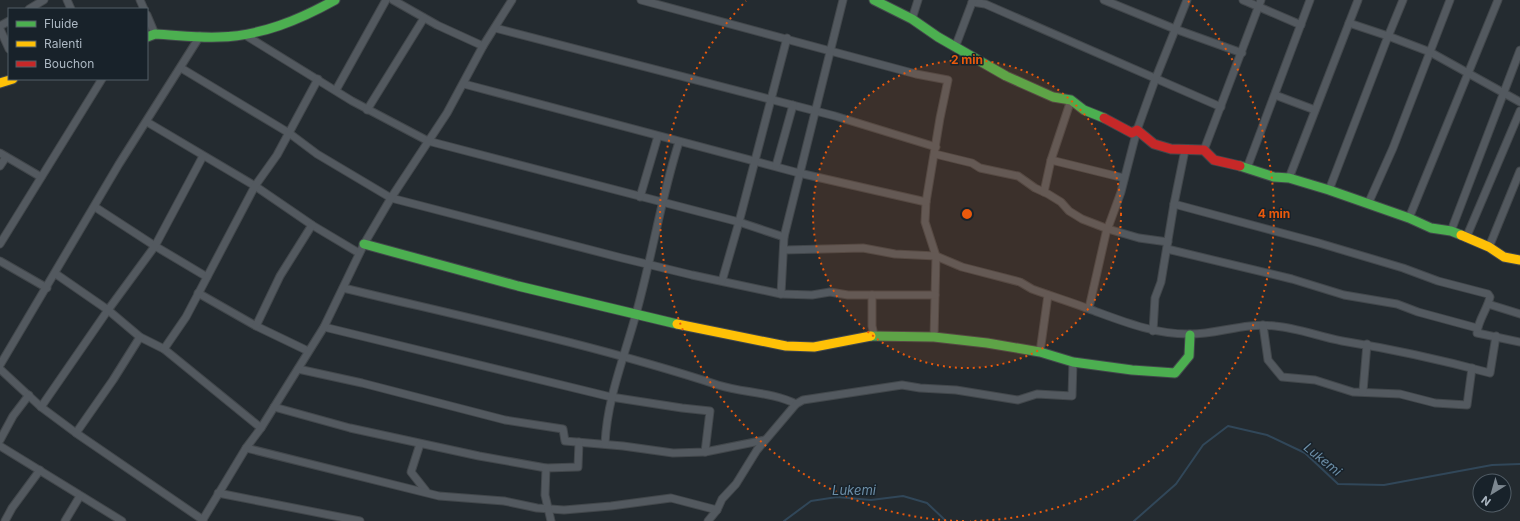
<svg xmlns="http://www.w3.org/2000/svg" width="1520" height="521" font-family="Inter,sans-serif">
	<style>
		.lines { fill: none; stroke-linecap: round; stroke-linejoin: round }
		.stream { stroke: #314759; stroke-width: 2 }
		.street-casing { stroke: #42474b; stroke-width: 9 }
		.fast-casing { stroke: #42474b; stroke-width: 11 }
		.slow-casing { stroke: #42474b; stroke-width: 11 }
		.jam-casing { stroke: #42474b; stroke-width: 11 }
		.street { stroke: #53595f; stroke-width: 7 }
		.fast { stroke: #4caf50; stroke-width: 9 }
		.slow { stroke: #ffc107; stroke-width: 9 }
		.jam { stroke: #c62828; stroke-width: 9 }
		.ring { fill: none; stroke: #e8590c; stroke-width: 2; stroke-dasharray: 2 4 }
		.labels { text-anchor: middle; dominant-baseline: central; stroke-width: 3; stroke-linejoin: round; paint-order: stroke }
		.water-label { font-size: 13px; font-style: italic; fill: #6c8ea7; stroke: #18222a }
		.centre { fill: #e8590c; stroke: #18222a; stroke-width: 2 }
		.ring-label { font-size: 12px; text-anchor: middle; font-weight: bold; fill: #e8590c; stroke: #18222a; stroke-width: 3; stroke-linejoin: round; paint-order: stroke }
	</style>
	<rect width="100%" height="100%" fill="#242b30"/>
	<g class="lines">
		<g class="stream">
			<polyline points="784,521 811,501 837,497 871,500 903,496 927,503 946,521"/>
			<polyline points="1134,521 1176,484 1203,445 1228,426 1267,435 1305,453 1338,484 1384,485 1492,465 1520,464"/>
		</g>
		<g class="street-casing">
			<g id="street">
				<polyline points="67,0 71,9"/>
				<polyline points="140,0 144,9"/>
				<polyline points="393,0 437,25 483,46"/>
				<polyline points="641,0 916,74 948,80 940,118 926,202 925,222 936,256 934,337"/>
				<polyline points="1104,0 1175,29 1242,53"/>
				<polyline points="1243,0 1301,25"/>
				<polyline points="972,2 985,4 1221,107"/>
				<polyline points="29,9 44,0"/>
				<polyline points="147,15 155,34"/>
				<polyline points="912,19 918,0"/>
				<polyline points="1349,23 1388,36 1430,52 1520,102"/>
				<polyline points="0,26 9,21"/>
				<polyline points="495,28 835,116 936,147"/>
				<polyline points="0,29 9,49"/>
				<polyline points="245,35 352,101 428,141 739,222 784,237"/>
				<polyline points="956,45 973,0"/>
				<polyline points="181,68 289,133 317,154 391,198 622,258 692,275 781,294 812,295 830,292 848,295 935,295"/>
				<polyline points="464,84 799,173 926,202"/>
				<polyline points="336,90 386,0"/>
				<polyline points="1275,95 1315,110"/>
				<polyline points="367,110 424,18"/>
				<polyline points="147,122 255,186 312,225 359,253"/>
				<polyline points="1204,150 1261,0"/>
				<polyline points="0,153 41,177"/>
				<polyline points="935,154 972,163 980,168 1018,176 1035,188 1048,194 1061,202 1069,211 1082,219 1108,229 1139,238 1168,242"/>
				<polyline points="1051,160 1124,178"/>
				<polyline points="0,166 6,157"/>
				<polyline points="776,166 793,105"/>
				<polyline points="1247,168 1310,0"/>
				<polyline points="1289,178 1358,0"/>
				<polyline points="1329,190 1385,44 1403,0"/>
				<polyline points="1044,192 1051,160 1071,100"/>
				<polyline points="640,197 658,136"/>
				<path d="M1174,204L1319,243L1403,268L1438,281L1488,294L1490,297C1487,310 1478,320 1477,333L1520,342"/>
				<polyline points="1368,204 1393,148 1450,0"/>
				<polyline points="95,207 155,246 207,277"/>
				<polyline points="1409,218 1498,0"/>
				<polyline points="1451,231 1520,50"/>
				<polyline points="1466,238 1520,111"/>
				<polyline points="0,244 102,79"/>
				<polyline points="1489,247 1520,171"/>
				<polyline points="1167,249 1292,279 1344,295 1397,304 1418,312 1477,328"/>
				<path d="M784,250L863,248L895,254L936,256L962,267L1020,282L1032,289C1051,296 1071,302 1089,309C1122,321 1153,334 1188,334C1216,335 1244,322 1275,326C1298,328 1320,337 1342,341C1392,349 1442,360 1490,373L1496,336"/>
				<polyline points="0,261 47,288"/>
				<polyline points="56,274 108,310 140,337 164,349 261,428"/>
				<polyline points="722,281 739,222 787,38"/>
				<path d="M343,288C468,318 595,345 718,385C744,393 772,392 796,404"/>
				<polyline points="198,293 256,326 308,351"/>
				<polyline points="781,294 784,237 843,0"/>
				<polyline points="872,295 872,326 874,335"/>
				<polyline points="1488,304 1520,314"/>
				<polyline points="1089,308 1106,233 1121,192 1137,130 1155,80 1187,0"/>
				<polyline points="1263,325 1268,360 1282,377 1315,380 1353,392 1400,394 1435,403 1467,405 1472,368"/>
				<polyline points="256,326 280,276 312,225"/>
				<polyline points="324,327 611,397 682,408 710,411 705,452"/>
				<polyline points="1153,331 1155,298 1161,282 1174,204 1185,150"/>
				<polyline points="164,349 186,317 255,186 277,155 318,79"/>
				<polyline points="1040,352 1048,295"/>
				<polyline points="0,365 119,164 200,36"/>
				<polyline points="0,369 41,407 76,433 203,520"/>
				<polyline points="298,369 362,383 505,420 563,429 565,441 623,446 673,453 705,452 765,440"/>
				<polyline points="1363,391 1367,344"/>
				<polyline points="41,407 108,310 155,246 203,156"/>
				<polyline points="274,407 350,428 479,456 546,468 578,467 579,442"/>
				<polyline points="76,433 113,380 140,337"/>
				<polyline points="0,440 13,416 29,395"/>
				<polyline points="420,444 411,472 426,491"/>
				<path d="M605,444C607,399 624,358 636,314C652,257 661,198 679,142"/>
				<polyline points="0,446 122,521"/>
				<polyline points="246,448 439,496 504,501 537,508 564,510 611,506 671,498 717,510"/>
				<polyline points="546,468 545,495 551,521"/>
				<polyline points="218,493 360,521"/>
				<polyline points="5,521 12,508 40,470"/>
				<polyline points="65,521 80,496"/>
				<polyline points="202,521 246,448 261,428 324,327 364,244 391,198 447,113 483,46 512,0"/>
				<polyline points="708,521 717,510 722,499 736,484 757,450 796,404 803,400 902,385 920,388 956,390 1018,400 1037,394 1072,396 1073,362"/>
			</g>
		</g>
		<g class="fast-casing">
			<g id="fast">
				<polyline points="874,0 912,19 938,37 1006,76 1053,97 1071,100 1084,110 1104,118"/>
				<path d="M147,37L155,34C176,35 198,38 219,37C261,36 299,20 335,0"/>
				<polyline points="1240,166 1274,177 1289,178 1329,190 1409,218 1431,228 1451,231 1461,235"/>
				<polyline points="364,244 518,286 677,324"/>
				<polyline points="871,336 934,337 987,343 1040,352 1073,362 1132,370 1175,373 1189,356 1190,335"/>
			</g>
		</g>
		<g class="slow-casing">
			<g id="slow">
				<polyline points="0,83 13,79"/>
				<polyline points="1461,235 1489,247 1504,257 1520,260"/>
				<polyline points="677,324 786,346 814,347 871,336"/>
			</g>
		</g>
		<g class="jam-casing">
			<polyline id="jam" points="1104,118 1132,133 1137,130 1154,144 1171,149 1204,150 1214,160 1240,166"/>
		</g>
		<use href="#street" class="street"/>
		<use href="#fast" class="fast"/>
		<use href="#slow" class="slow"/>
		<use href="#jam" class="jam"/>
	</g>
	<circle cx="967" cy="214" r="154" fill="#e8590c" fill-opacity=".12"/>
	<g class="ring">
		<circle cx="967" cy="214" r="154"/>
		<path d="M964 521A307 307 0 0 1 746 1M1188 1A307 307 0 0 1 970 521"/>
	</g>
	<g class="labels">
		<g class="water-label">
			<text transform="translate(1323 459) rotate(39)">Lukemi</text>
			<text x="854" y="490">Lukemi</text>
		</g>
	</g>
	<circle cx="967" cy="214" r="6" class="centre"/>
	<g class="ring-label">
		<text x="967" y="64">2 min</text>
		<text x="1274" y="218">4 min</text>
	</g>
	<rect x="8" y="8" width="140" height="72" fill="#18222a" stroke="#535e67"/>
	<rect x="16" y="21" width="20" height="6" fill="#4caf50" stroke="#535e67"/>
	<text x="44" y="28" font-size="12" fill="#acb8c3">Fluide</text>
	<rect x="16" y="41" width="20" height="6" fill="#ffc107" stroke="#535e67"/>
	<text x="44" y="48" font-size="12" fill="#acb8c3">Ralenti</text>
	<rect x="16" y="61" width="20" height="6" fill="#c62828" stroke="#535e67"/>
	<text x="44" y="68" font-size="12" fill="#acb8c3">Bouchon</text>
	<g transform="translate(1492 493) rotate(217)"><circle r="19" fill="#18222a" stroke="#535e67"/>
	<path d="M0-3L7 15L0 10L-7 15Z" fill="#7c8790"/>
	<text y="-6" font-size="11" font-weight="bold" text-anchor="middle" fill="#acb8c3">N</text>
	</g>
</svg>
